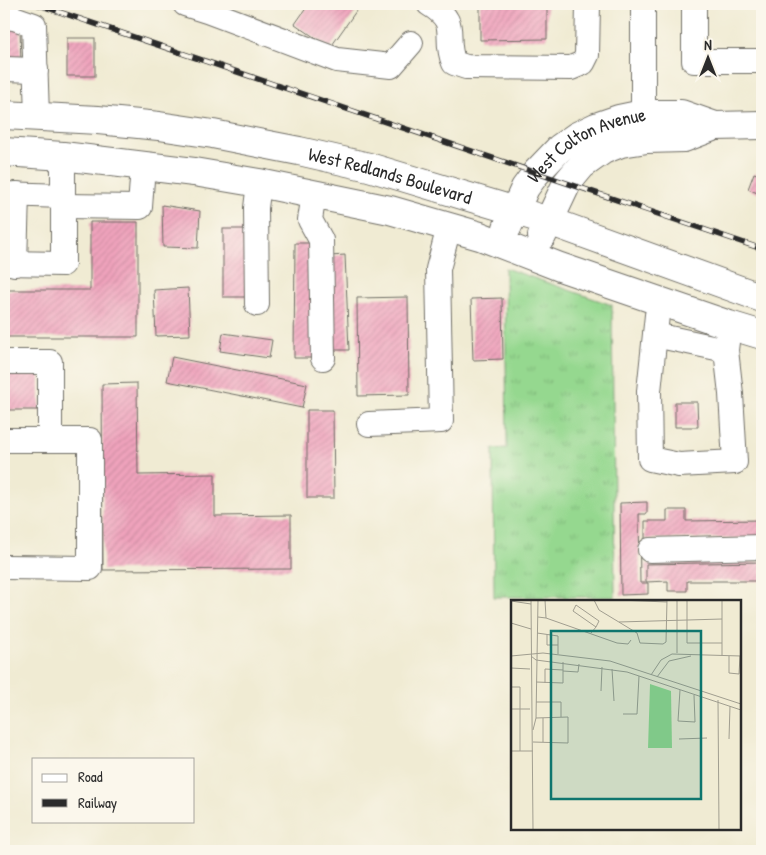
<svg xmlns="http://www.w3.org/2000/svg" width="766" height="855" font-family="'Patrick Hand',sans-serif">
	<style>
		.grass { fill: url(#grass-tufts); stroke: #60825d }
		.building { fill: url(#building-hatch) }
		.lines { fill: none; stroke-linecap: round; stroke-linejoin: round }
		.minor-casing { stroke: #706e66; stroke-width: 26 }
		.major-casing { stroke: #706e66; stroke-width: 30 }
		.minor { stroke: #fff; stroke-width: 24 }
		.major { stroke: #fff; stroke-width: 28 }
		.rail-casing { stroke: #2b2b2b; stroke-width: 5.5 }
		.rail { stroke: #fbf7ec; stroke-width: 4; stroke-dasharray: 11; stroke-linecap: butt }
		.labels { text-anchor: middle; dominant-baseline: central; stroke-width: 5; stroke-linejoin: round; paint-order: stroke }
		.street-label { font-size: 19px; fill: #2b2b2b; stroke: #fbf7ec }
		.inset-road { fill: none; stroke: #a19e90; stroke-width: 1 }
		.view { fill: #0f766e; fill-opacity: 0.15; stroke: #0f766e; stroke-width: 2.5 }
		.inset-edge { fill: none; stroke: #2b2b2b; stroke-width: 2.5 }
	</style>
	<defs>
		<pattern id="grass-tufts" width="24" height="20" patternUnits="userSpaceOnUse" patternTransform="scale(1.25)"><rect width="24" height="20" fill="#95d88f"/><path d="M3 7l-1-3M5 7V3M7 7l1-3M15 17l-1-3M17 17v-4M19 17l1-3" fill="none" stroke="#81ba7c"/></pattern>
		<pattern id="building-hatch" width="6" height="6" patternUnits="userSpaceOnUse" patternTransform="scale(1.25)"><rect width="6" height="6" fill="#efa3bc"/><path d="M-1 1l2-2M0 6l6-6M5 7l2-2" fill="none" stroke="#cd8ca2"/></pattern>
	</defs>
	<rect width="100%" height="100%" fill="#fbf7ec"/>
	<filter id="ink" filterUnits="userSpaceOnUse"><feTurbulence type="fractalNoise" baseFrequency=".02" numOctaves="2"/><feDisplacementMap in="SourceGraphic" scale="10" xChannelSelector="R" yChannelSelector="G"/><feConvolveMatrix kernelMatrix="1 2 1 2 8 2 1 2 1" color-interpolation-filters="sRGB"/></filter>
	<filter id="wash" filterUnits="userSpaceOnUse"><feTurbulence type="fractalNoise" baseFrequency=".0096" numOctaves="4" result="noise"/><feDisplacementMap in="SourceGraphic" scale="20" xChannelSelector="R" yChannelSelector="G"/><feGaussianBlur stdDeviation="1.12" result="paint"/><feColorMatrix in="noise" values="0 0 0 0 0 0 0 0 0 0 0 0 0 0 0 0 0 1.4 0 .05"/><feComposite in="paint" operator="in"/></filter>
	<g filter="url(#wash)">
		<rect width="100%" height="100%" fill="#f0ebd3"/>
		<polygon class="grass" points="505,268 612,305 615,597 494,597 493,449 507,448"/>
		<g id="blocks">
			<g class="building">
				<polygon points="309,4 361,4 330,48 295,24"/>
				<polygon points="480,4 547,4 547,39 480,40"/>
				<polygon points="4,28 20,28 21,65 4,65"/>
				<rect x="67" y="38" width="28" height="38"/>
				<polygon points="754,173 762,176 762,195 748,189"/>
				<polygon points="162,205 200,211 198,248 163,247"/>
				<polygon points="90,222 138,222 138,337 4,337 4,290 90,290"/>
				<rect x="223" y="229" width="28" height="68"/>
				<polygon points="295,243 316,243 315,358 294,358"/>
				<polygon points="345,255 349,350 333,350 330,256"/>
				<polygon points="188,288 190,335 156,336 154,290"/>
				<polygon points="408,297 409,395 358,396 357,298"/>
				<polygon points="502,298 503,359 473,360 471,299"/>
				<polygon points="223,333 272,340 269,358 220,351"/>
				<polygon points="172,357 307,384 302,408 167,381"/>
				<rect x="4" y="372" width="36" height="38"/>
				<polygon points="137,383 138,475 215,474 215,516 291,515 291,569 103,570 102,384"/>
				<polygon points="675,402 697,402 698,427 675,427"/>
				<polygon points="307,410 333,410 334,498 307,498"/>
				<polygon points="647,502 647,514 639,514 640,583 648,583 648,594 621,595 620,503"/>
				<polygon points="667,510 686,510 686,521 762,520 762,538 645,539 645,521 667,521"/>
				<polygon points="762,562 762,581 687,581 687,591 668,591 668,581 646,582 646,564"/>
			</g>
		</g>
	</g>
	<g filter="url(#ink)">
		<use href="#blocks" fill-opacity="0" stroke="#706e66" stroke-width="1"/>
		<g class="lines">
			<g class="minor-casing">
				<g id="minor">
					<polyline points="185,4 207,11 337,60 391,66 411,43"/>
					<path d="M429,4C462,24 442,35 454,63L466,67L571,68L583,63L587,55L588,4"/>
					<polyline points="643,4 643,114"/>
					<polyline points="694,4 694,61 762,61"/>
					<polyline points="4,17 14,18 34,25 37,116"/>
					<polyline points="4,69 36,70"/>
					<polyline points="4,194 63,196"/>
					<polyline points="314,194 310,220 321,240 323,358"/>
					<polyline points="63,206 140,207 143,166"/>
					<polyline points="4,263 63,264 63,156"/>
					<polyline points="15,264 17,194"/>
					<polyline points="660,301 657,315 649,391 650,459 679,465 735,462 731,394 726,350 729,325"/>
					<polyline points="257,304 256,208 259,183"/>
					<polyline points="655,335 726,350"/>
					<polyline points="4,362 50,362 50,440"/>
					<polyline points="369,424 441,421 438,269 449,227"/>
					<polyline points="4,440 90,440 90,568 4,567"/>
					<polyline points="650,550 762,547"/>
				</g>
			</g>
			<g class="major-casing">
				<g id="major">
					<path id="s1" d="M4,115L98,120L159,126L213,134L299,151L369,167L549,221L762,298"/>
					<polyline points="4,152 63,156 194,172 259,183 390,210 480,236 560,267 729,325 762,335"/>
					<path id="s2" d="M507,228L525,188L536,173L560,148L577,136L596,127L619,119L643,114H681L715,126L762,125"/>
					<polyline points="542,236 567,183 582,165 603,150 621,143 647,139 684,138 715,126"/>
				</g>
			</g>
			<use href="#minor" class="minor"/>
			<use href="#major" class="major"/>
			<g class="rail-casing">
				<polyline id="rail" points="36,4 762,249"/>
			</g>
			<use href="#rail" class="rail"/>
		</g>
	</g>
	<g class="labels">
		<g class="street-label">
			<text stroke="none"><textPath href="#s2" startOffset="122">West Colton Avenue</textPath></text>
			<text stroke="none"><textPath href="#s1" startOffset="392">West Redlands Boulevard</textPath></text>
		</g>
	</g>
	<g transform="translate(511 600)">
		<rect width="230" height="230" fill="#f0ebd3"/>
		<path d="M139,84L160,91L161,148H137Z" fill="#95d88f"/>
		<path class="inset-road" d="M20,0L22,230M83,0L88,10L126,33L129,43L152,44L155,42L156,0M108,0L156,2M176,0V43H211M211,0V56M0,1L20,4M27,17L35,18L34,0M35,18L106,43L117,44L120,40M108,22L211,19M0,23L20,29M26,33L47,36V54M80,33L85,27L88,21L65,5L62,11L85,27M36,34V45H47M166,53V0M0,56L32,53L99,61L230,104M20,56L25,60L116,72L230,110M218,56V73L228,74L229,56M0,68L19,69M101,69L103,101M52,71L67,72L68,64M140,75L150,60L161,54L230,56M146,77L158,61L180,56M25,82L52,83V62M34,83V69L52,70M0,87H9V151M169,90L167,121L184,122L183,95M90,91L91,67M207,100L208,230M25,102H50V117M0,109H19M112,114H126L128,76M32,118V142M22,130L25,118L27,0M168,139L196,138M218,139L219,106M22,142L57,143V117L25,118M0,151H22"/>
		<path class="view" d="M40,31H190V199H40Z"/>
		<rect width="230" height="230" class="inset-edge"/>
	</g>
	<rect width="766" height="855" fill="none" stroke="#fbf7ec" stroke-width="20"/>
	<rect x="32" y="758" width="162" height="65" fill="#fbf7ec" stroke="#a8a59f"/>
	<rect x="42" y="774" width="25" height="8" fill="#ffffff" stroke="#a8a59f"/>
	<text x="78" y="782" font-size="15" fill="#2b2b2b">Road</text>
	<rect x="42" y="799" width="25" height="8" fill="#2b2b2b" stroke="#a8a59f"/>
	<text x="78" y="808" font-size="15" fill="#2b2b2b">Railway</text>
	<g transform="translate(708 58)" stroke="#fbf7ec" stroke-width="4" paint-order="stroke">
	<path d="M0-4L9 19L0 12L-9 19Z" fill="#2b2b2b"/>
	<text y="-8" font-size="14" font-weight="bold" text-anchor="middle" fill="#2b2b2b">N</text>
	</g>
</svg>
